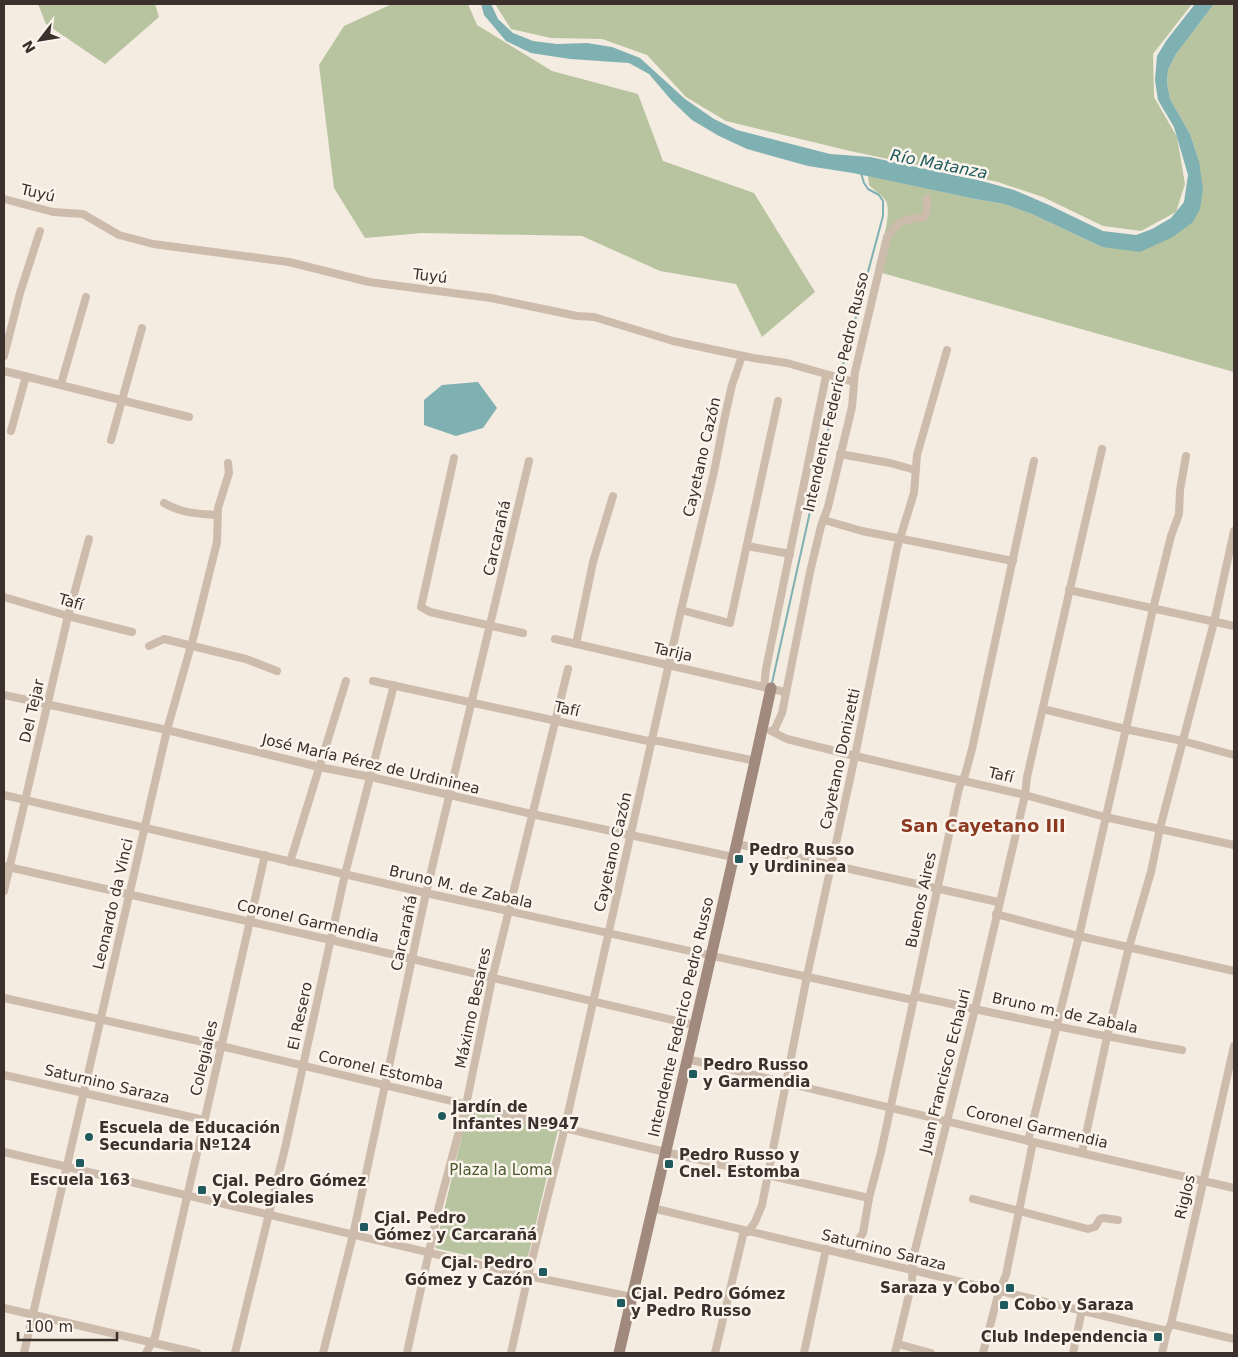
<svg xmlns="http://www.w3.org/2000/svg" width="1238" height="1357" font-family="'DejaVu Sans',sans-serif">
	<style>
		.green { fill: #b8c4a0 }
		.water { fill: #7fb0b2 }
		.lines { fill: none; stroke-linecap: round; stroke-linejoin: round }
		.stream { stroke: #7fb0b2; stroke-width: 2 }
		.street { stroke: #cdbbac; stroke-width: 8 }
		.secondary { stroke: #a18a7d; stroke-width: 11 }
		.poi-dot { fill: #1f5a5e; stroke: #fbf5ee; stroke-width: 2 }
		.labels { text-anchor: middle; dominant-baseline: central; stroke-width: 5; stroke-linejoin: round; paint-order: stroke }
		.street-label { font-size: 15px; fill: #3b302b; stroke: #fbf5ee }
		.poi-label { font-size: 15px; font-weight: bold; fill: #3b302b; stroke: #fbf5ee; text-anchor: start }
		.park-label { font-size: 15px; fill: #4a5a2e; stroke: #fbf5ee }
		.water-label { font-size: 16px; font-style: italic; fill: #1f5a5e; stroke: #fbf5ee }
		.quarter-label { font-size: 18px; font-weight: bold; fill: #8c3b22; stroke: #fbf5ee }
	</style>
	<rect width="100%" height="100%" fill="#f4ebe1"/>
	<g class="green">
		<polygon points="38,4 155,4 159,17 105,64 46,24"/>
		<polygon points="392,4 468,4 477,25 552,71 638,94 663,161 754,193 815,292 762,337 736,284 660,271 582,236 422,233 365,238 334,188 319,65 344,26"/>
		<polygon points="495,4 1192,4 1153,54 1154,97 1177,137 1185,184 1176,212 1141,231 1103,226 1043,197 998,182 850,151 726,121 686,97 647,55 602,39 551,38 511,29"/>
		<path d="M1214,4H1234V372L875,271C878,255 893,215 886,201C882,195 874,190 869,185L868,176L975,199L1004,204L1032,214L1102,247L1173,237L1199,161L1190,134L1170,99L1167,83L1168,70L1176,54Z"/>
		<polygon points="468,1110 558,1130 525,1269 435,1248"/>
	</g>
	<g class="water">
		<polygon points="481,4 491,4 498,19 513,33 533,41 557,44 587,43 612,47 640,58 685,99 714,119 737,130 830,154 870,157 982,181 1014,190 1049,205 1103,231 1136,235 1152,229 1171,218 1184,202 1188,175 1174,127 1158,100 1155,80 1157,56 1166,41 1195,4 1214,4 1176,54 1168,70 1167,83 1170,99 1190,134 1199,161 1203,189 1200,209 1193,222 1173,237 1140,252 1102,247 1032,214 1004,204 975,199 853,173 808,166 747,149 719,136 692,120 672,101 649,74 629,63 570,59 531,53 506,41 484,15"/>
		<polygon points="478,382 497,408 483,428 456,436 424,425 424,400 442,385"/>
	</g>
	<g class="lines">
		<g class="stream">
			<polyline points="840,376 883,216 883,201 879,195 868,189 864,183 861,173"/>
			<polyline points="772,683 839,381"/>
		</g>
		<g class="street">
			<polyline points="4,199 53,212 83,214 119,235 153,244 289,262 369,282 491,298 577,316 594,317 673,341 753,358 787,363 854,382"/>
			<polyline points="4,356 20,293 40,231"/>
			<polyline points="4,371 189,417"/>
			<polyline points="61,384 86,297"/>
			<polyline points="11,431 26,376"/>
			<polyline points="111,440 142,328"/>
			<polyline points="840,454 890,463 915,470"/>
			<polyline points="454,458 421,607 430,612 523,633"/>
			<path d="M164,503C181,513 198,514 217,515"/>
			<polyline points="824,520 862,531 1013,561"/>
			<polyline points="747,546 790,554"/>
			<polyline points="1069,590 1234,626"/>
			<polyline points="4,597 68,616 132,632"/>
			<polyline points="681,610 730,623 778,401"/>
			<polyline points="555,639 785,692"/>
			<polyline points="576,644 593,562 613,496"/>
			<polyline points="149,646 164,639 246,659 277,671"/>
			<polyline points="373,681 648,741 659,741 756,761"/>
			<polyline points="764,687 766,669 826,376"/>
			<polyline points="4,695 167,730 319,767 371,777 532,814 733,857"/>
			<polyline points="1043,709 1125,729 1183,741 1234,755"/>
			<polyline points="771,731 787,739 855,756 1025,795 1105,817 1234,845"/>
			<path d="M774,731L782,713L810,572L821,526L828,507L852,407L855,372L887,237C891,231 897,224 904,221C922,214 928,226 927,199"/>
			<polyline points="4,795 426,893 913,1000"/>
			<polyline points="736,845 742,845 998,902"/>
			<polyline points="290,862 346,681"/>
			<polyline points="4,866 331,940 694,1025"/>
			<polyline points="4,891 68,616 89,539"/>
			<polyline points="996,914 1079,936 1234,971"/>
			<path d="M914,996C1003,1015 1092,1035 1182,1050"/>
			<polyline points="4,998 221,1046 665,1152 869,1198"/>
			<polyline points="687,1059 1033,1142 1234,1188"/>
			<polyline points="4,1075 204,1120"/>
			<polyline points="1028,1141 1079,936 1153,609 1171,536 1179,514 1180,490 1186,456"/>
			<polyline points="4,1152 528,1276 632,1297"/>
			<polyline points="1082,1153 1107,1037 1129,947 1151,872 1160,828 1214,622 1234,531"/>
			<polyline points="973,1199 1088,1229 1095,1227 1100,1219 1103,1218 1118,1220"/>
			<polyline points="652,1208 1167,1331"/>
			<polyline points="748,1232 755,1222 762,1205 807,976 855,756 897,548 914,493 917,455 947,350"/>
			<polyline points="849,1254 863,1233 869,1198 881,1152 959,788 965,775 972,749 1034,461"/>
			<polyline points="4,1308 197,1353"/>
			<polyline points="1171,1324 1234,1339"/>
			<polyline points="898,1344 931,1353"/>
			<polyline points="24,1353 167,730 194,635 217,542 218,508 229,473 228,463"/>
			<polyline points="146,1353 155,1337 265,855"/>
			<polyline points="235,1353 286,1144 345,874 394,685"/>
			<polyline points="323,1353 353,1235 426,893 529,461"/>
			<polyline points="407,1353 439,1206 466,1105 492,979 568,669"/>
			<polyline points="511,1353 528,1276 565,1127 681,610 714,472 725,416 732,385 742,356"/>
			<polyline points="715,1353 744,1231"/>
			<polyline points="804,1353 826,1249"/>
			<polyline points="895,1353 912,1282 913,1258 975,1009 1025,795 1027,777 1102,449"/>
			<polyline points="983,1353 999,1291 1006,1275 1033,1142"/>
			<polyline points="1073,1353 1082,1310"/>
			<polyline points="1162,1353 1167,1331 1171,1324 1234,1046"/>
		</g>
		<path class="secondary" d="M619,1353C670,1132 723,911 771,688"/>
	</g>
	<g class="poi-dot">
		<rect x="734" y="854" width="10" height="10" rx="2.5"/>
		<rect x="688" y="1069" width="10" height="10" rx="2.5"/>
		<circle cx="442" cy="1116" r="5"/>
		<circle cx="89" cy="1137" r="5"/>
		<rect x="75" y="1158" width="10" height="10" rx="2.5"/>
		<rect x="664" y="1159" width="10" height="10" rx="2.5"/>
		<rect x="197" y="1185" width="10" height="10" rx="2.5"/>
		<rect x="359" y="1222" width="10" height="10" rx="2.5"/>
		<rect x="538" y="1267" width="10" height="10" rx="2.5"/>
		<rect x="1005" y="1283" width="10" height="10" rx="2.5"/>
		<rect x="616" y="1298" width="10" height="10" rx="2.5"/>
		<rect x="999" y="1300" width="10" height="10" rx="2.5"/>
		<rect x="1153" y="1332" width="10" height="10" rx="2.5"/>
	</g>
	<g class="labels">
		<g class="street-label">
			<text transform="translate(38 193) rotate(13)">Tuyú</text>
			<text transform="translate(430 276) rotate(7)">Tuyú</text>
			<text transform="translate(836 392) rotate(-77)">Intendente Federico Pedro Russo</text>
			<text transform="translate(702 457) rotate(-77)">Cayetano Cazón</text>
			<text transform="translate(497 538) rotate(-77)">Carcarañá</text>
			<text transform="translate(71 602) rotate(16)">Tafí</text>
			<text transform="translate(673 652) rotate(13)">Tarija</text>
			<text transform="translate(567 709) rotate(12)">Tafí</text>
			<text transform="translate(32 711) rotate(-77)">Del Tejar</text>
			<text transform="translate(840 759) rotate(-78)">Cayetano Donizetti</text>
			<text transform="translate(371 764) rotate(13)">José María Pérez de Urdininea</text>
			<text transform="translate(1001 775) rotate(13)">Tafí</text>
			<text transform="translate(613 852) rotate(-77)">Cayetano Cazón</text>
			<text transform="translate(461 887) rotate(13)">Bruno M. de Zabala</text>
			<text transform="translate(921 900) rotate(-78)">Buenos Aires</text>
			<text transform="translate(113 904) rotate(-77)">Leonardo da Vinci</text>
			<text transform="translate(308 921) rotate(13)">Coronel Garmendia</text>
			<text transform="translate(404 933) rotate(-78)">Carcarañá</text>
			<text transform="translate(473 1008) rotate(-78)">Máximo Besares</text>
			<text transform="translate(1065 1013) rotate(12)">Bruno m. de Zabala</text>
			<text transform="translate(300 1016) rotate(-78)">El Resero</text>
			<text transform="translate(681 1017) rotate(-77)">Intendente Federico Pedro Russo</text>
			<text transform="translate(204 1058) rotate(-77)">Colegiales</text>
			<text transform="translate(381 1070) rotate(13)">Coronel Estomba</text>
			<text transform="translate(945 1071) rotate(-76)">Juan Francisco Echauri</text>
			<text transform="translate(107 1084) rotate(13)">Saturnino Saraza</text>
			<text transform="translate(1037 1127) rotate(13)">Coronel Garmendia</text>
			<text transform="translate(1185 1197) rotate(-77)">Riglos</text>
			<text transform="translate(884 1250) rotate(14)">Saturnino Saraza</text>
		</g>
		<g class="poi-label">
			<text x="749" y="850">Pedro Russo<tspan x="749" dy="17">y Urdininea</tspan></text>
			<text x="703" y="1065">Pedro Russo<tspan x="703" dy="17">y Garmendia</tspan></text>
			<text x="452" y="1107">Jardín de<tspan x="452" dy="17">Infantes Nº947</tspan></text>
			<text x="99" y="1128">Escuela de Educación<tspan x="99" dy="17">Secundaria Nº124</tspan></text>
			<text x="679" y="1155">Pedro Russo y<tspan x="679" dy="17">Cnel. Estomba</tspan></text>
			<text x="80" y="1180" text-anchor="middle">Escuela 163</text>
			<text x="212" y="1181">Cjal. Pedro Gómez<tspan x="212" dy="17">y Colegiales</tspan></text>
			<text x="374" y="1218">Cjal. Pedro<tspan x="374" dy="17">Gómez y Carcarañá</tspan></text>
			<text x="533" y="1263" text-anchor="end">Cjal. Pedro<tspan x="533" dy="17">Gómez y Cazón</tspan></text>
			<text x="1000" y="1288" text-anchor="end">Saraza y Cobo</text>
			<text x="631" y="1294">Cjal. Pedro Gómez<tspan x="631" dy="17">y Pedro Russo</tspan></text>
			<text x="1014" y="1305">Cobo y Saraza</text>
			<text x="1148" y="1337" text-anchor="end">Club Independencia</text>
		</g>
		<g class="park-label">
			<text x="501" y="1170">Plaza la Loma</text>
		</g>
		<g class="water-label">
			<text transform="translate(939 164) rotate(11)">Río Matanza</text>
		</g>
		<g class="quarter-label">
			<text x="983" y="825">San Cayetano III</text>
		</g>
	</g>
	<rect width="1238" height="1357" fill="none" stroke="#3b302b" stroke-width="10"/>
	<g transform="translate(40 40) rotate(239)" stroke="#fbf5ee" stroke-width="4" paint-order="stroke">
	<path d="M0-4L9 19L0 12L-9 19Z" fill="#3b302b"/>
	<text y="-8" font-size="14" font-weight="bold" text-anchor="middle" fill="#3b302b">N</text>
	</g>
	<path d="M18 1332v8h99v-8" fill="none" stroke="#3b302b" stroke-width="2.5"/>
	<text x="25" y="1332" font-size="15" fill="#3b302b" stroke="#fbf5ee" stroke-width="4" paint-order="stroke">100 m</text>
</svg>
